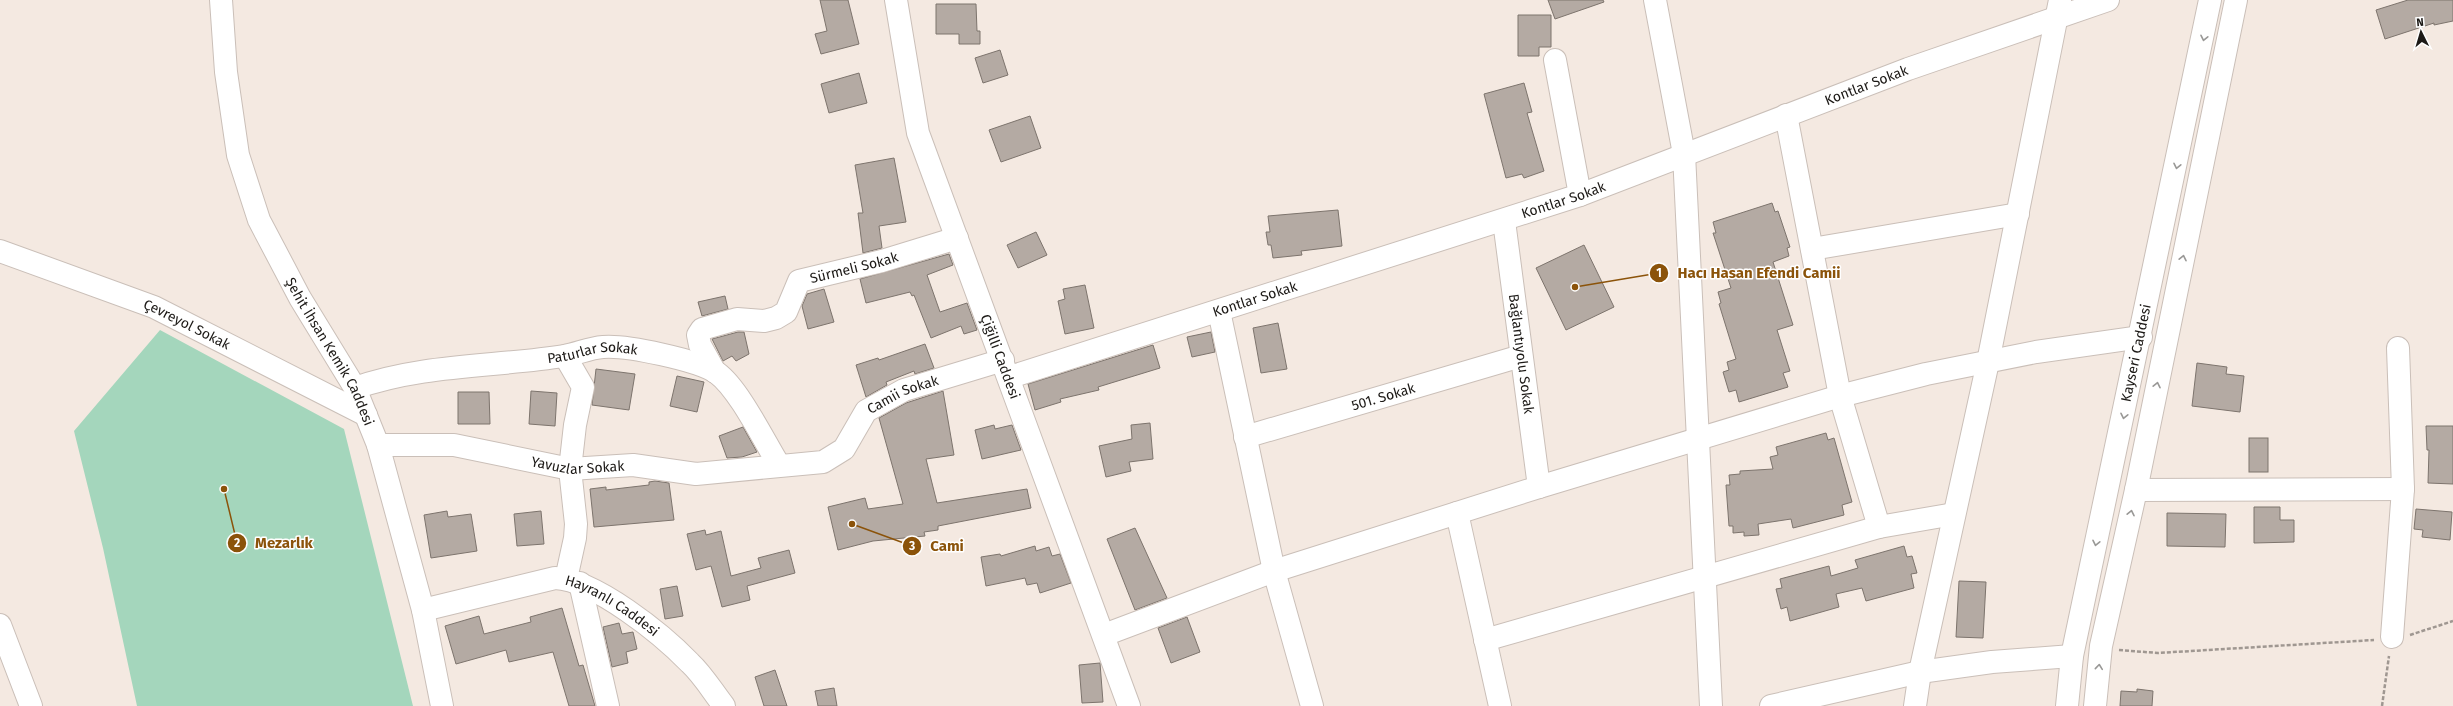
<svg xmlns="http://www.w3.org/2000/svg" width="2453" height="706" font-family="'Fira Sans',sans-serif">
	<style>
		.green { fill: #a4d6bc }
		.building { fill: #b4aaa3; stroke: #7d746d }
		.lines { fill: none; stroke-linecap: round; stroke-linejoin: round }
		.minor-casing { stroke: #cabfb8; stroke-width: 24 }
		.major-casing { stroke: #cabfb8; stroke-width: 24 }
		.path { stroke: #9f9791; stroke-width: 2.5; stroke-dasharray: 4 2; stroke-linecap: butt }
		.minor { stroke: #fff; stroke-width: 22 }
		.major { stroke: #fff; stroke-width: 22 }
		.oneway { stroke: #999896 }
		.labels { text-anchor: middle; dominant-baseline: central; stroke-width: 3; stroke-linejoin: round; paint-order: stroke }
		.street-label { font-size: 14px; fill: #1c1916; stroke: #fff }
		.leader { fill: none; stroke: #8b530a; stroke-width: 1.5 }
		.callout-dot { fill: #8b530a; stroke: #fff; stroke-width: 1.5 }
		.mark-label { font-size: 12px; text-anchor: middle; font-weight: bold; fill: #fff }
		.callout-label { font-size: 15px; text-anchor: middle; font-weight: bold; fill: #8b530a; stroke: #fff; stroke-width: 3; stroke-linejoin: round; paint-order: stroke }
	</style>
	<rect width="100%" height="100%" fill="#f4e9e1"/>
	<polygon class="green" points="160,330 344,429 413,706 137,706 103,548 74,431"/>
	<g class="building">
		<polygon points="820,0 848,0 859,44 821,54 815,34 827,31"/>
		<polygon points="1548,0 1603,0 1604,2 1555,19"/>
		<polygon points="2408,0 2453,0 2453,21 2434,25 2434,23 2385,39 2376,10"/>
		<polygon points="936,4 976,4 977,31 980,31 980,44 959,44 959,34 936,34"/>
		<polygon points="1518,15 1551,15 1551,47 1539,47 1539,56 1518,56"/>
		<polygon points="1000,50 1008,75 983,83 975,58"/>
		<polygon points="859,73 867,103 829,113 821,84"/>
		<polygon points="1524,83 1532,112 1527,113 1544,171 1524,178 1522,174 1506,178 1484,94"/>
		<polygon points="1030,116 1041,148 1001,162 989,130"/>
		<polygon points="894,158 906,222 879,226 882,248 863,253 858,213 863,213 855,165"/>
		<polygon points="1772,203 1775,212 1778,211 1790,247 1787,248 1789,256 1773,262 1793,325 1777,330 1790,371 1783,373 1788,387 1739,402 1736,390 1729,392 1723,372 1729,370 1727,362 1736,359 1719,304 1721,303 1718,292 1731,288 1713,233 1716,233 1713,222"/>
		<polygon points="1338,210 1342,246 1301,251 1302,255 1273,258 1271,245 1268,245 1266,232 1270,232 1268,216"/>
		<polygon points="1036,232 1047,255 1018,268 1007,245"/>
		<polygon points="1584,245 1614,307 1566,330 1536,268"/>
		<polygon points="949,254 953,265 927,275 940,312 967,303 977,330 964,334 961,326 931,338 914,295 912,296 910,292 866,303 860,279"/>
		<polygon points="1085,285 1094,328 1065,334 1058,301 1065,299 1063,289"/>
		<polygon points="824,289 834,322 808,329 802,306 807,294"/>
		<polygon points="725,296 728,309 702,316 698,302"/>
		<polygon points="1278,323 1287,369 1261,373 1253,328"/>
		<polygon points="738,332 744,332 749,354 736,361 732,356 723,361 712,339"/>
		<polygon points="1211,332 1215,352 1192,357 1187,337"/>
		<polygon points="925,344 934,368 915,374 914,371 886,382 887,385 866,397 856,365 878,358 879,360"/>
		<polygon points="1153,345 1160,368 1098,387 1099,390 1060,399 1061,402 1035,410 1028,384"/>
		<polygon points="2197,363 2227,367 2226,374 2244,376 2240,412 2192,406"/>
		<polygon points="596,369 635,374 629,410 592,405"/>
		<polygon points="677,376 704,382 697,412 670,406"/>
		<polygon points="531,391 557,393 555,426 529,424"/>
		<polygon points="943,391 954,455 926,459 937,503 1027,489 1031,508 938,526 938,530 924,532 925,536 873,541 838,550 828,507 865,498 868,509 903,504 879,418 906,403"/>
		<polygon points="458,392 489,392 490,424 458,424"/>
		<polygon points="1150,423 1153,459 1129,462 1131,471 1106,477 1099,446 1132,439 1131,425"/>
		<polygon points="994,425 995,429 1012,425 1021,450 982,459 975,430"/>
		<polygon points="2426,426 2453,426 2453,484 2428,483 2429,450 2427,450"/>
		<polygon points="743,427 757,452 742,457 727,458 719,436"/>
		<polygon points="1826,433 1828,440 1834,438 1852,502 1842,505 1844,515 1793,528 1791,519 1758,524 1759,535 1744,536 1744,532 1733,533 1733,526 1729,526 1726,485 1730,485 1729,475 1740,474 1740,471 1773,469 1770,457 1778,455 1776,447"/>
		<rect x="2249" y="438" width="19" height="34"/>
		<polygon points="655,481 669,483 674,520 594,527 590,489 606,487 606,490 649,485 649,482"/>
		<polygon points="2254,507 2280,507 2280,520 2294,520 2294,542 2254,543"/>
		<polygon points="2416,509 2452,512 2450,540 2422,537 2423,530 2414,529"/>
		<polygon points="447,511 448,517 471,514 477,551 431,558 424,515"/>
		<polygon points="541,511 544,544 517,546 514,514"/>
		<polygon points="2167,513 2226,514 2225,547 2167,546"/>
		<polygon points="1135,528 1167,598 1135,610 1107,539"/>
		<polygon points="705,530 706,535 721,531 731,576 761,568 758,558 789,550 795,573 747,586 750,600 722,607 711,566 696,570 687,534"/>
		<polygon points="1035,546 1036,551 1049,547 1052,556 1060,554 1071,583 1040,593 1037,583 1027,585 1025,578 986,586 981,557 1000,554 1001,556"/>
		<polygon points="1904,546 1907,557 1912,556 1917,573 1911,574 1914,588 1866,601 1862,588 1836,594 1839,607 1790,621 1787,607 1781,609 1776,589 1782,588 1780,579 1829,566 1831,576 1858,568 1855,560"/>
		<polygon points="1959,581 1986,582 1983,638 1956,637"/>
		<polygon points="677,586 683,616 665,619 660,589"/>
		<polygon points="562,608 579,666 583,665 595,706 569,706 553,652 509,662 506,650 456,664 445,626 479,616 484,634 531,622 530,617"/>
		<polygon points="1187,617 1200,652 1171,663 1158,628"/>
		<polygon points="619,623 622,634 633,632 637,649 626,652 628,663 612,667 603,627"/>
		<polygon points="1100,663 1103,702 1082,703 1079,665"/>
		<polygon points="775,670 787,706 764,706 755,677"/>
		<polygon points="834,688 837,706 818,706 815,691"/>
		<polygon points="2137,689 2153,691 2152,706 2120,706 2121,691 2137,692"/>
	</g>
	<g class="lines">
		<g class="minor-casing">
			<g id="minor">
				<path id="s1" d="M221,0L226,72L238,155L259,220L300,298L355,388L378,445L423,610L442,706"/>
				<polyline points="1655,0 1684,154 1711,706"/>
				<polyline points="1555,60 1580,195"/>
				<polyline points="1786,115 1840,396 1879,527"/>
				<path id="s2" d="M1504,221L1539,487"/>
				<polyline points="1812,249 2018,214"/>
				<path id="s3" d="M0,251L154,307L366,415"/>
				<polyline points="1219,311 1274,571 1312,706"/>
				<polyline points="565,356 583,387 575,425 570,469 576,524 575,538 566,579"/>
				<path id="s4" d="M715,372L700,345L698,335L702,329L737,319L764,321L776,318L786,312L799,281L882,261L957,238"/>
				<path id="s5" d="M1010,377L1580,195L1908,69L2108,0"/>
				<path id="s6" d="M355,388C423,364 494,367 564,356C577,354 589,348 603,347C626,345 698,360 717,373C739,389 764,441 779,465"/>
				<path id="s7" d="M1245,437L1521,356"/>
				<path id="s8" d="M378,445H454L570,469L633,465L696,474L823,462L844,449L866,411L904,390L1003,360"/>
				<polyline points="2136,490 2403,489"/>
				<polyline points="1457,513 1500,706"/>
				<polyline points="580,583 608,706"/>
				<path id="s9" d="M423,610L555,578C595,580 662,634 690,663C703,675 713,692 724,706"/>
				<polyline points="1104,635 1274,571 1539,487 1840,396 1926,374 2036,352 2141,337"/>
				<polyline points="2392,637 2403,489 2398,348"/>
				<polyline points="1485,640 1879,527 1954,514"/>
				<polyline points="1771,706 1920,672 1992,662 2072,656"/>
				<polyline points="1915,706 1920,672 1988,362 2060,0"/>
			</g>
		</g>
		<g class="major-casing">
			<g id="major">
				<path id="s10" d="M896,0L918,133L1129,706"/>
				<polyline points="0,625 31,706"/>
				<path id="s11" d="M2067,706L2072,656L2210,0"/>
				<polyline points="2095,706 2101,646 2136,490 2236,0"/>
			</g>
		</g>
		<g class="path">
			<polyline points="2410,635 2453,621"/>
			<polyline points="2119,650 2158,653 2374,640"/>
			<polyline points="2382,706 2389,656"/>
		</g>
		<use href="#minor" class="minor"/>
		<use href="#major" class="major"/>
	</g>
	<defs><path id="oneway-chevron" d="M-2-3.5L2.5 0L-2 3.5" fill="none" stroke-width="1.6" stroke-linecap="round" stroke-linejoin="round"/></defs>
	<g class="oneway">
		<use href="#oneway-chevron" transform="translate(2204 38) rotate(102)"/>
		<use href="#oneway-chevron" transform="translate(2177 166) rotate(102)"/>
		<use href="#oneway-chevron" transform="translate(2183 258) rotate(-78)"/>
		<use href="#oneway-chevron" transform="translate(2157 385) rotate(-78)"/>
		<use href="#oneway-chevron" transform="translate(2124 416) rotate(102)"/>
		<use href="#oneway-chevron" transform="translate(2131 513) rotate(-78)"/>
		<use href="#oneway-chevron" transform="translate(2096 543) rotate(102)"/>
		<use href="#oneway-chevron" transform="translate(2099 667) rotate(-84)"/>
	</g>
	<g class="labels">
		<g class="street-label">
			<text stroke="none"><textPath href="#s5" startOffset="905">Kontlar Sokak</textPath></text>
			<text stroke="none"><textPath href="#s5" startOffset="581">Kontlar Sokak</textPath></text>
			<text stroke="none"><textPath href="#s4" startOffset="226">Sürmeli Sokak</textPath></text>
			<text stroke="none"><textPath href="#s5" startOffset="257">Kontlar Sokak</textPath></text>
			<text stroke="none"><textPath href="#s3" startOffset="201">Çevreyol Sokak</textPath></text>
			<text stroke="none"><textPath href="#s1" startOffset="374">Şehit İhsan Kemik Caddesi</textPath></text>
			<text stroke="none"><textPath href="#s11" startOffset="360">Kayseri Caddesi</textPath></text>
			<text stroke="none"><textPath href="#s6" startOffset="241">Paturlar Sokak</textPath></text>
			<text stroke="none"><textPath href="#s2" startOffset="134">Bağlantıyolu Sokak</textPath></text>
			<text stroke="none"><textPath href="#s10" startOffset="373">Çiğilli Caddesi</textPath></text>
			<text stroke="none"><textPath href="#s8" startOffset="558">Camii Sokak</textPath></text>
			<text stroke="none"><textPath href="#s7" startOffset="144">501. Sokak</textPath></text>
			<text stroke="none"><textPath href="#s8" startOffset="202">Yavuzlar Sokak</textPath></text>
			<text stroke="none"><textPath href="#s9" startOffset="200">Hayranlı Caddesi</textPath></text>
		</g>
	</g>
	<path class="leader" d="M1575 287L1659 273M224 489L237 543M852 524L912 546"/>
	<g class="callout-dot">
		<circle cx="1575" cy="287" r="4"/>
		<circle cx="224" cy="489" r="4"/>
		<circle cx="852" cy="524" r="4"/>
		<circle cx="1659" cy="273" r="10"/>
		<circle cx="237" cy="543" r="10"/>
		<circle cx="912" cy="546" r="10"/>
	</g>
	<g class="mark-label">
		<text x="1659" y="277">1</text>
		<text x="237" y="547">2</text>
		<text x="912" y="550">3</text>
	</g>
	<g class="callout-label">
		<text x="1759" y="278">Hacı Hasan Efendi Camii</text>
		<text x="284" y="548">Mezarlık</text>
		<text x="947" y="551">Cami</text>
	</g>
	<g transform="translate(2421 32) rotate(355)" stroke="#ffffff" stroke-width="3" paint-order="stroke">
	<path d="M0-3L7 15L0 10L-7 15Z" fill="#1c1916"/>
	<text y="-6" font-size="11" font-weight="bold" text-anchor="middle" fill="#1c1916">N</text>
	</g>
</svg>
